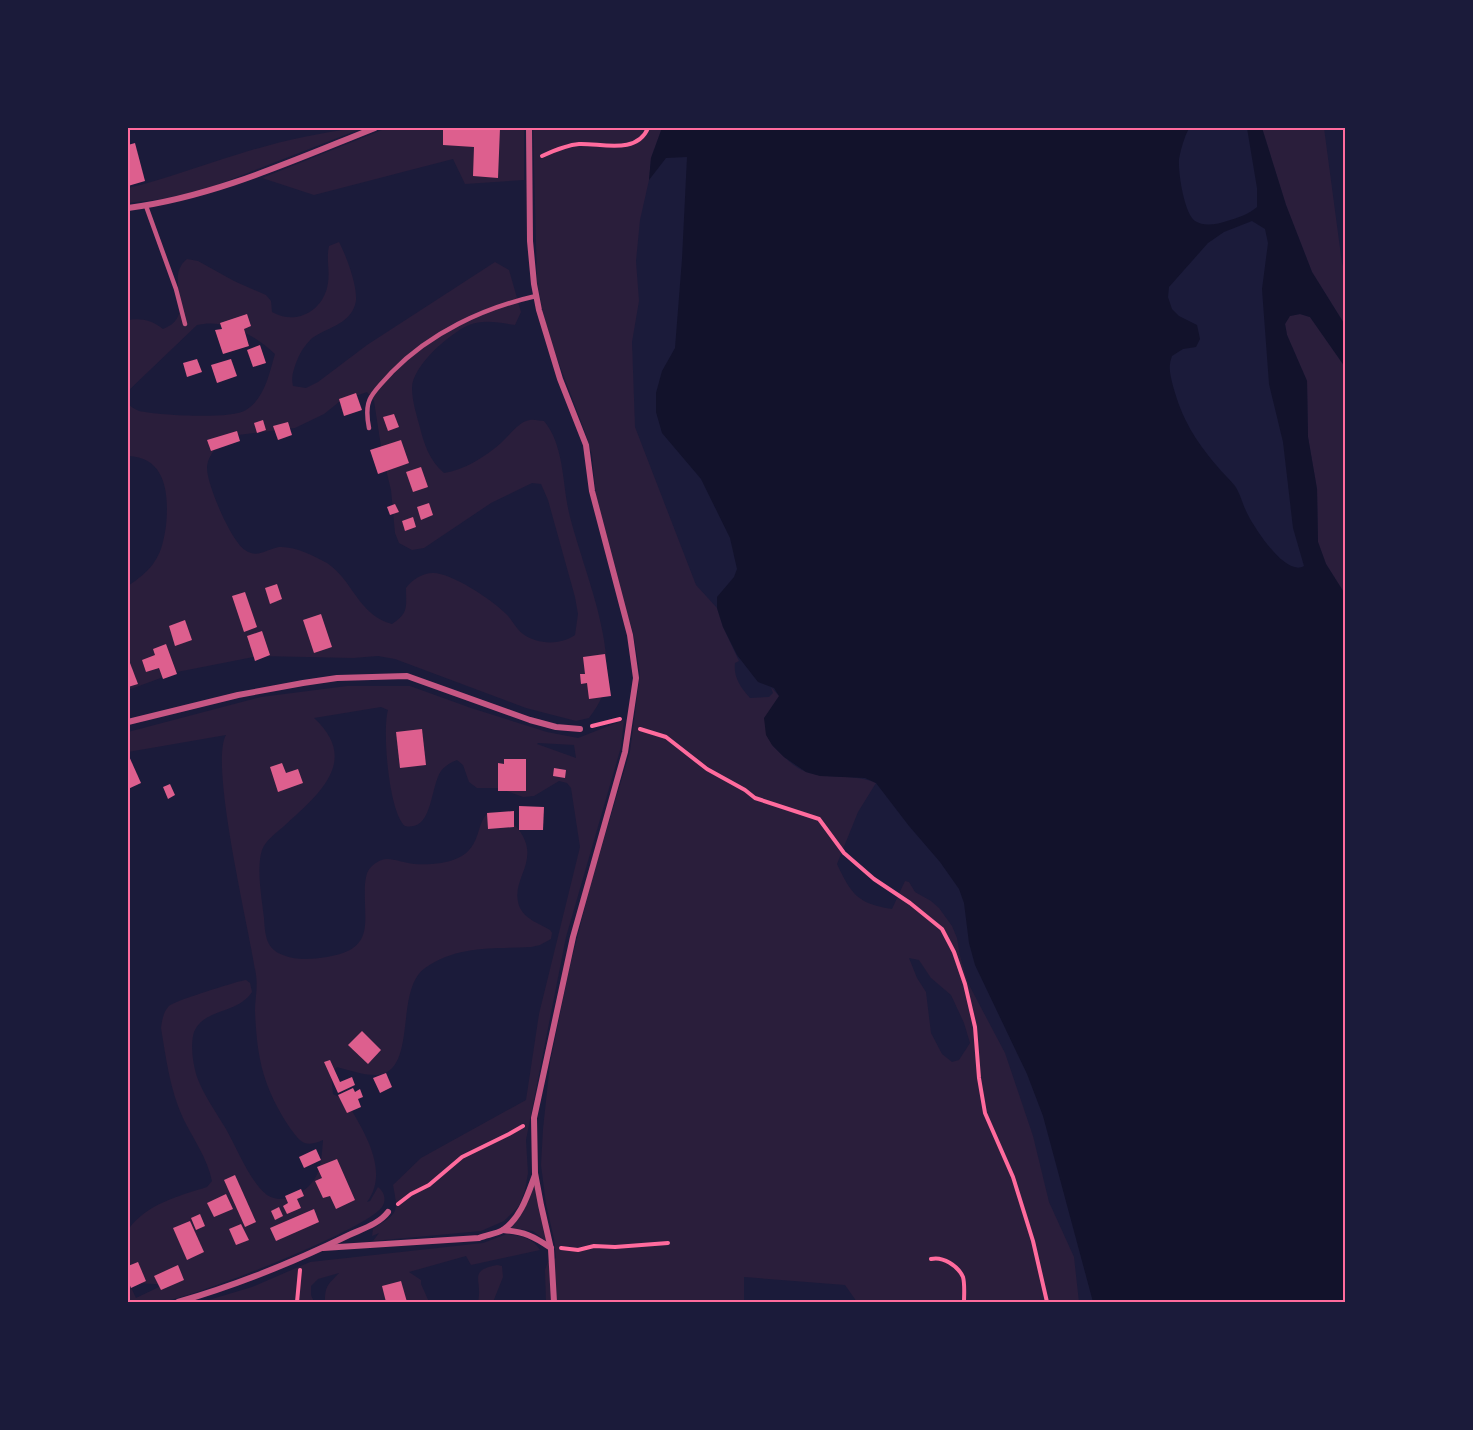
<svg xmlns="http://www.w3.org/2000/svg" width="1473" height="1430" font-family="Helvetica,sans-serif">
	<style>
		.green { fill: #2a1e3b; fill-rule: evenodd }
		.water { fill: #12122b; fill-rule: evenodd }
		.building { fill: #dd5f8e }
		.lines { fill: none; stroke-linecap: round; stroke-linejoin: round }
		.path { stroke: #ff6b9d; stroke-width: 4 }
		.service { stroke: #c65784; stroke-width: 4.5 }
		.minor { stroke: #c65784; stroke-width: 6 }
		.neatline { fill: none; stroke: #ff6b9d; stroke-width: 2 }
	</style>
	<rect width="100%" height="100%" fill="#1b1b3a"/>
	<g class="green">
		<path d="M357,128H363L207,189L163,199L128,203V188C166,179 202,165 239,154C277,142 317,133 357,128Z"/>
		<polygon points="387,128 524,128 524,180 465,184 453,159 314,195 262,178"/>
		<path d="M533,128H662L651,158L649,180L640,220L636,261L639,301L632,342L635,427L696,585L717,608L723,627L739,661L735,663C733,677 741,688 750,698L769,697L773,693L771,687L779,696L772,745C781,754 793,767 806,772C828,780 854,773 876,783L858,812L837,864C851,894 858,904 892,909L905,881L909,882L915,892L931,901L939,908L952,926L957,938L960,956L968,983L1005,1053L1033,1136L1049,1202L1074,1257L1079,1302H857L845,1285L744,1277V1302H546L545,1270L548,1262L556,1258L554,1239L546,1204L541,1165L543,1129L550,1063L569,970L592,879L630,751L640,674L633,632L623,602L596,497L592,455L585,432L550,340L542,308L537,282ZM909,958L919,960L931,978L951,995L964,1023L970,1043L959,1060L952,1062L942,1054L931,1033L926,992L917,978Z"/>
		<polygon points="1262,128 1324,128 1342,263 1345,272 1345,325 1312,272 1286,205"/>
		<path d="M339,242C346,255 360,291 355,305C349,325 325,328 311,339C304,346 299,354 296,363C293,372 291,377 293,386L306,388L318,382L367,345L495,262L509,270L521,312L515,325C500,323 484,319 469,325C450,333 412,366 412,388C412,400 416,413 419,424C424,444 429,460 444,473C464,470 485,457 501,443C510,435 518,422 530,420C534,419 540,421 544,421C565,446 562,486 570,517C583,567 606,619 607,672C607,691 600,703 589,718L576,721L526,708L395,659L378,656L353,658L259,656L177,672L128,690V586C137,580 149,571 155,561C162,551 164,538 166,526C169,496 167,457 128,456V404C131,407 135,409 139,411C157,415 231,420 246,410C265,398 269,374 275,354C255,335 224,318 197,325L128,391V320C142,318 151,320 163,329C196,316 169,285 181,266C182,263 185,261 187,259L198,261L234,281L266,295L271,301L272,312C296,326 324,311 328,283C330,270 326,259 329,246ZM367,392L374,401L382,453L391,490L395,533L399,543L412,550L424,548L491,503L532,483L541,484L548,500L575,597L578,614L575,635C561,645 538,645 523,634C516,629 512,619 505,613C492,600 452,573 433,573C422,573 412,580 406,588C406,607 409,613 392,624C358,615 353,580 327,563C314,556 295,546 279,547C267,549 257,559 245,550C231,541 207,485 207,468C207,455 220,443 230,436L295,428L324,414L339,402Z"/>
		<polygon points="1300,314 1310,317 1345,367 1345,594 1326,564 1318,542 1317,489 1308,437 1307,381 1287,335 1285,324 1289,316"/>
		<path d="M347,686H410L471,708L547,732L578,738L624,720L621,747L566,937L526,1140L528,1173L525,1190L519,1206L504,1221L481,1231L373,1241L379,1233L372,1236L373,1229C397,1213 399,1215 393,1185L421,1158L526,1100L539,1014L580,847L571,788L567,783L559,781L534,796L523,797L498,788H477L469,782L463,765L457,760C451,762 445,766 441,771C430,787 433,832 405,826C389,813 382,731 388,710L381,707L314,718C361,761 318,795 283,827C276,833 265,841 262,850C256,868 262,900 264,918C265,935 266,949 283,955C298,961 312,959 327,957C377,949 363,922 365,884C366,878 366,872 371,867C375,863 381,859 387,859C395,859 405,863 414,864C427,865 446,864 458,858C483,847 475,820 490,812C500,812 507,817 514,824C547,860 507,878 520,908C525,919 540,924 550,930L552,933L551,939L540,945L531,947C493,949 458,945 425,968C394,990 418,1070 378,1075C365,1076 349,1070 337,1067L331,1073L333,1094L341,1098L348,1104C364,1132 390,1171 367,1202L370,1201L378,1187C384,1192 387,1199 382,1207C366,1230 191,1299 160,1302C149,1304 138,1302 128,1302V1281L136,1298L159,1287L171,1285L136,1283L128,1275V1230C146,1204 179,1196 207,1187L212,1181C207,1157 193,1139 183,1118C170,1090 166,1058 161,1028C162,1021 163,1012 169,1006C174,1001 227,985 237,982L246,980L250,983L252,992C238,1014 204,1008 194,1032C190,1044 193,1065 197,1077C204,1096 216,1112 226,1129C237,1148 250,1182 267,1195C275,1200 285,1200 293,1196C320,1185 321,1166 323,1140C305,1148 301,1143 290,1128C263,1087 257,1059 255,1011C255,999 258,987 256,975C250,932 209,765 226,735L128,752V732L261,697ZM538,743L574,745L576,758L537,744Z"/>
		<path d="M535,1185L547,1242L533,1231L510,1228C525,1213 526,1203 535,1185Z"/>
		<path d="M507,1234C521,1236 532,1237 540,1250L471,1265L466,1256L409,1272L421,1280V1284L429,1302H325C325,1285 328,1285 339,1273L318,1279L311,1286V1295L314,1302H202L252,1287L310,1262L483,1243Z"/>
		<path d="M497,1265L502,1266L503,1277L493,1302H478C483,1279 467,1271 497,1265Z"/>
	</g>
	<path class="water" d="M662,128H1189C1184,138 1181,148 1179,159C1178,172 1184,213 1195,221C1204,227 1218,224 1227,221C1238,218 1249,214 1257,207V188L1247,128H1262L1286,205L1312,272L1345,325V367L1310,317L1300,314L1290,316L1285,324L1287,335L1307,381L1308,437L1317,489L1318,542L1326,564L1345,594V1302H1093L1043,1116L1027,1074L975,965L969,943L964,903L959,889L940,862L909,826L876,783L865,778L820,776L806,772L784,757L772,745L766,735L764,718L779,696L774,688L758,682L737,655L723,627L717,608V597L734,577L737,569L730,538L701,479L662,433L656,412V393L662,371L675,348L682,259L687,157L666,158L649,180L651,158ZM1252,221L1265,229L1268,243L1262,289L1269,384L1283,442L1293,528L1304,566C1286,577 1256,530 1248,515C1243,506 1241,495 1235,486C1230,479 1222,473 1217,466C1195,440 1182,419 1173,386C1170,374 1168,367 1172,356L1183,349L1196,347L1200,339L1197,325L1179,316L1172,309L1168,297L1169,287L1208,243L1224,232Z"/>
	<g class="building">
		<polygon points="443,128 500,128 498,178 473,176 474,147 443,145"/>
		<polygon points="135,143 145,181 128,186 128,145"/>
		<polygon points="247,314 251,326 244,329 249,346 223,354 215,330 222,329 220,323"/>
		<polygon points="260,345 266,363 253,367 247,350"/>
		<polygon points="197,359 202,372 187,377 183,363"/>
		<polygon points="231,359 237,376 217,383 211,365"/>
		<polygon points="356,393 362,410 344,416 339,399"/>
		<polygon points="394,414 399,427 388,431 383,417"/>
		<polygon points="263,420 266,430 257,433 254,423"/>
		<polygon points="288,422 292,435 278,440 273,426"/>
		<polygon points="237,431 240,441 211,451 207,440"/>
		<polygon points="401,440 409,463 378,474 370,450"/>
		<polygon points="421,467 428,487 413,492 406,472"/>
		<polygon points="429,503 433,515 421,520 417,507"/>
		<polygon points="395,504 399,512 390,515 387,507"/>
		<polygon points="413,517 416,527 405,531 402,521"/>
		<polygon points="277,584 282,599 270,604 265,588"/>
		<polygon points="245,592 257,627 244,632 232,596"/>
		<polygon points="321,614 332,647 314,653 303,620"/>
		<polygon points="185,620 192,640 175,646 169,626"/>
		<polygon points="262,631 270,655 255,661 247,636"/>
		<polygon points="166,644 177,674 163,679 159,668 146,672 142,660 155,655 153,649"/>
		<polygon points="605,654 611,696 589,699 587,683 581,684 580,674 585,674 583,657"/>
		<polygon points="130,663 138,684 128,687 128,664"/>
		<polygon points="422,729 426,765 400,768 396,732"/>
		<polygon points="128,754 141,783 128,789"/>
		<polygon points="504,759 526,759 526,791 498,791 498,763 504,764"/>
		<polygon points="282,763 286,773 298,769 303,783 278,792 270,767"/>
		<polygon points="554,768 566,770 565,778 553,776"/>
		<polygon points="170,784 175,795 168,799 163,787"/>
		<polygon points="519,806 544,807 543,830 519,830"/>
		<polygon points="514,811 514,827 488,829 487,813"/>
		<polygon points="362,1031 381,1050 368,1064 348,1045"/>
		<polygon points="330,1060 340,1082 352,1077 355,1085 338,1093 324,1062"/>
		<polygon points="386,1073 392,1087 380,1093 373,1078"/>
		<polygon points="353,1088 355,1092 360,1089 363,1097 358,1099 361,1107 347,1113 338,1095"/>
		<polygon points="316,1149 321,1160 304,1168 299,1157"/>
		<polygon points="337,1159 355,1200 336,1209 330,1196 323,1198 315,1181 322,1178 317,1167"/>
		<polygon points="235,1175 256,1222 245,1227 224,1180"/>
		<polygon points="301,1189 304,1196 297,1199 301,1208 287,1214 283,1206 288,1203 285,1196"/>
		<polygon points="226,1194 233,1209 214,1217 207,1203"/>
		<polygon points="279,1207 283,1216 275,1220 271,1211"/>
		<polygon points="314,1209 319,1222 276,1241 270,1228"/>
		<polygon points="200,1214 205,1226 196,1230 191,1218"/>
		<polygon points="190,1221 204,1252 187,1260 173,1228"/>
		<polygon points="241,1224 249,1240 236,1245 229,1229"/>
		<polygon points="138,1262 146,1281 131,1288 128,1281 128,1266"/>
		<polygon points="178,1265 184,1280 161,1290 154,1276"/>
		<polygon points="401,1281 407,1302 386,1302 382,1286"/>
	</g>
	<g class="lines">
		<g class="path">
			<path d="M542,156C553,151 566,145 579,144C601,143 637,155 648,128"/>
			<polyline points="592,726 620,719"/>
			<polyline points="640,729 666,737 707,769 745,790 755,798 819,819 844,853 874,879 910,903 942,929 954,952 965,984 975,1027 979,1078 985,1113 1013,1177 1033,1241 1047,1302"/>
			<polyline points="398,1204 411,1194 429,1185 462,1157 509,1134 523,1126"/>
			<polyline points="561,1248 578,1250 594,1246 615,1247 668,1243"/>
			<path d="M931,1259C943,1256 958,1266 963,1277C965,1284 964,1296 964,1302"/>
			<polyline points="297,1302 300,1270"/>
		</g>
		<g class="service">
			<polyline points="146,206 176,289 185,324"/>
			<path d="M369,428C367,418 366,405 371,397C376,388 385,380 392,372C430,333 483,308 536,296"/>
		</g>
		<g class="minor">
			<polyline points="529,128 530,241 534,284 539,310 560,379 586,445 592,491 630,635 636,678 625,752 573,937 534,1118 535,1173 541,1205 551,1249 554,1302"/>
			<path d="M128,208C214,197 294,160 375,128"/>
			<polyline points="128,722 238,695 303,683 337,678 407,676 530,720 556,727 580,729"/>
			<path d="M503,1230C525,1232 533,1236 551,1248"/>
			<path d="M323,1248L479,1238C486,1235 496,1234 503,1230C521,1218 528,1194 535,1175"/>
			<path d="M178,1302C237,1285 294,1262 349,1235C362,1229 379,1224 388,1212"/>
		</g>
	</g>
	<rect width="1473" height="1430" fill="none" stroke="#1b1b3a" stroke-width="258"/>
	<rect x="129" y="129" width="1215" height="1172" class="neatline"/>
</svg>
